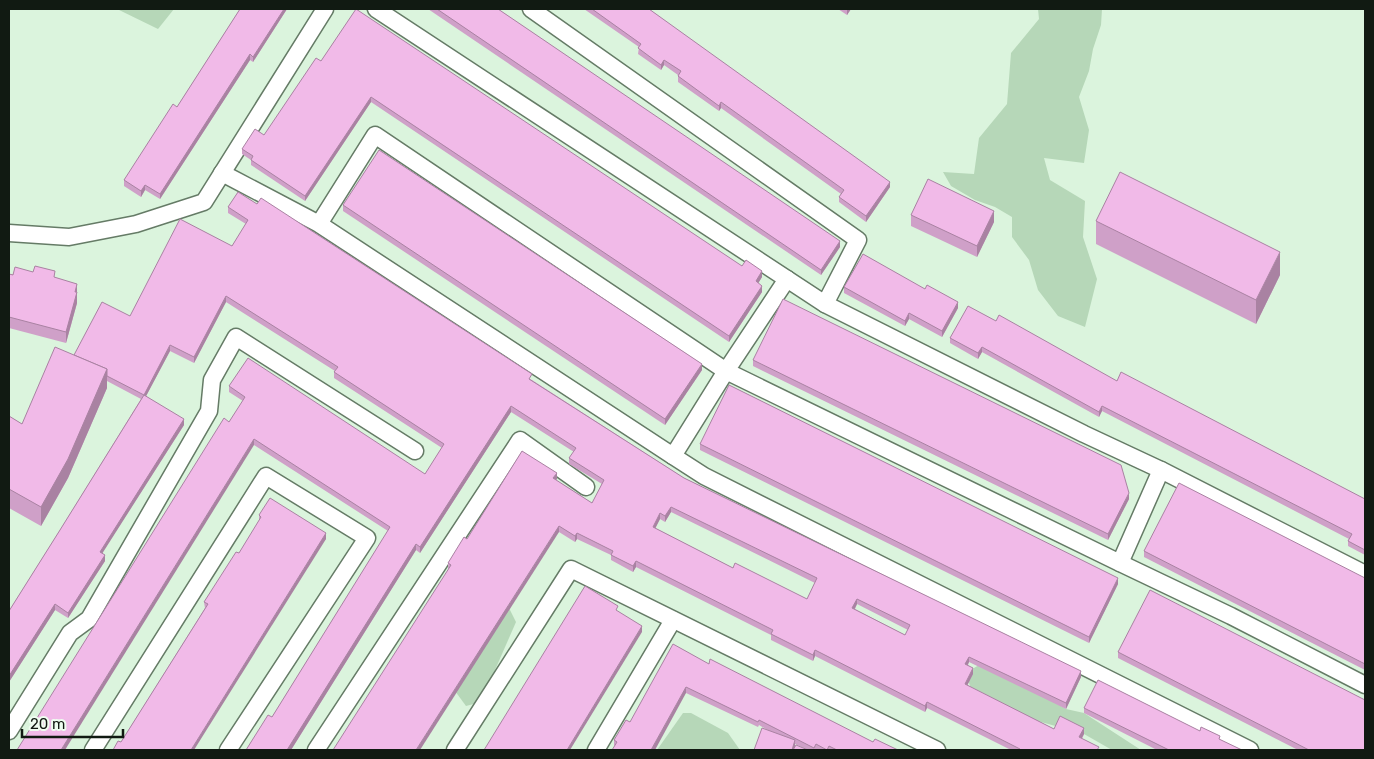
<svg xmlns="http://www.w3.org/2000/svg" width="1374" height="759" font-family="Rubik,sans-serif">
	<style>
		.green { fill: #b6d7b8 }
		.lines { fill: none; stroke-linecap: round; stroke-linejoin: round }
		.service-casing { stroke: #657b66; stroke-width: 19 }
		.service { stroke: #fff; stroke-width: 16 }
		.wall { fill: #cfa0c8; fill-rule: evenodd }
		.shaded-wall { fill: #a982a2 }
		.building { fill: #f1bae8; stroke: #a982a2; fill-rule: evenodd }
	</style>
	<rect width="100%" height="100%" fill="#dbf4dd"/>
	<g class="green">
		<polygon points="117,9 174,9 158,29"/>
		<polygon points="1038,9 1102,9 1101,25 1093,49 1089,71 1079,97 1089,130 1084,163 1044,158 1050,180 1085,201 1083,237 1097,279 1085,327 1058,316 1038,290 1029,260 1012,237 1012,217 995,207 975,200 951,186 943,172 974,174 979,138 1007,104 1011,53 1039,19"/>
		<polygon points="506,602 516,622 481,702 466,706 455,691"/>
		<polygon points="984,662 1016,679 1066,709 1084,713 1141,750 1112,750 1084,734 995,709 971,689 968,680 969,671"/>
		<polygon points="683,713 691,713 728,733 740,750 657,750"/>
	</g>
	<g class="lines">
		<g class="service-casing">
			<g id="service">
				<polyline points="376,9 825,304 858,240 531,9"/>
				<polyline points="222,173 319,224 375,135 726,371 673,456 319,224"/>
				<polyline points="9,233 69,237 136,224 204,202 325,9"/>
				<polyline points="787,279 726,371 1120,563 1161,470 1084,434 825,304"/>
				<polyline points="673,456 704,476 1250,750"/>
				<polyline points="1161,470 1365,574"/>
				<polyline points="1120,563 1231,616 1365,685"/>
				<polyline points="9,731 70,633 89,619 209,411 212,380 236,337 415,451"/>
				<polyline points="93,750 266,476 367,538 228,750"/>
				<polyline points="316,750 520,440 586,487"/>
				<polyline points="455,750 571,569 937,750"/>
				<polyline points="596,750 673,620"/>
			</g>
		</g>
		<use href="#service" class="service"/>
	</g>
	<g class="wall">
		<polygon points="240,9 287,9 253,62 250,60 160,199 145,190 141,197 124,186 124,180 177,107"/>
		<polygon points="428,9 498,9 840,247 821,275"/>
		<polygon points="584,9 649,9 890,187 866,222 839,202 839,197 841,194 721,108 719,111 678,82 678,75 664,65 661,70 638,54 639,47"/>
		<polygon points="838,9 851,9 847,15"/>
		<polygon points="321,61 742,266 762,277 758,283 762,292 729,342 371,102 305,201 251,165 251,160 242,154 242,149 264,135"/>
		<polygon points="343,205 702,370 665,425 343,211"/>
		<path d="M228,207L532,380L684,478L1081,677L1066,709L969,662L968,665L973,674L967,685L1054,729L1084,734L1082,739L1099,750H1011L927,708L925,712L815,656L813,661L771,640V635L636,567L633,572L611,560V555L577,539L575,542L559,532L448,569V563L467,539L557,479L556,480L592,503L602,484L569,464V458L574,452L511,412L420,553L416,550L291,750H246L272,717L388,531L254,445L229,422L243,401L229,392V386L425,474L442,448L334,378V372L335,371L226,302L194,363L170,351L146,396L184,425L102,553L105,561L68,618L55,610L9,682V611L60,530L141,399L107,381V388L68,478L41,526L9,508V416L22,424L74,355L232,246L246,224L228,213ZM671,512L815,583L807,599L733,568L655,528L660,519L665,522ZM857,604L908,630L905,635L855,609Z"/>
		<polygon points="911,215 994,222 977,257 911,226"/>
		<polygon points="1096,221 1280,275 1256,324 1096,244"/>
		<polygon points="9,274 55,278 77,284 77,303 66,343 9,328"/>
		<polygon points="844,287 958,308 942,337 909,319 905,326 844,293"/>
		<polygon points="996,321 1117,381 1365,499 1365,555 1348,546 1348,541 1349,539 1102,411 1099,417 982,352 978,359 950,343 950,338"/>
		<polygon points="753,360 1129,499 1108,540 753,366"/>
		<polygon points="700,444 1118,584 1089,643 700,450"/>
		<polygon points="259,515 326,539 121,742 205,608 204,602 239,553 259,521"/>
		<polygon points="1144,551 1365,578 1365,670 1144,557"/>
		<polygon points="1118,652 1365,750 1298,750 1118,658"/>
		<polygon points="709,664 873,742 898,750 808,750 795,744 795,746 808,750 754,750 771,732 759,725 758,727 686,693 614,746 614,740 630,722"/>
		<polygon points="1084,708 1200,731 1220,740 1242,750 1157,750 1084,713"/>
	</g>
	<g class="shaded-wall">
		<polygon points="284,9 287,9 253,62 253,57"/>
		<polygon points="847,9 851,9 847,15"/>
		<polygon points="250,54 250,60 160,199 160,194"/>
		<polygon points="664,60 664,65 661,70 661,65"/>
		<polygon points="371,97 371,102 305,201 305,196"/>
		<polygon points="721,102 721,108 719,111 719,106"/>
		<polygon points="890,182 890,187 866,222 866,216"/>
		<polygon points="145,185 145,190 141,197 141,191"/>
		<polygon points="994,211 994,222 977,257 977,246"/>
		<polygon points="840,241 840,247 821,275 821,270"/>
		<polygon points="1280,252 1280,275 1256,324 1256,300"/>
		<polygon points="762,271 762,277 756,287 756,281"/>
		<polygon points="77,284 77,303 66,343 66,332"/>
		<polygon points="762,286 762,292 729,342 729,336"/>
		<polygon points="226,296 226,302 194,363 194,357"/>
		<polygon points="958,302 958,308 942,337 942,331"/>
		<polygon points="909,313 909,319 905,326 905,321"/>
		<polygon points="170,345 170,351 144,400 144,395"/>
		<polygon points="982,347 982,352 978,359 978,353"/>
		<polygon points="702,364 702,370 665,425 665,419"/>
		<polygon points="107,369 107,388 68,478 41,526 41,507"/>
		<polygon points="511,406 511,412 420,553 420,547"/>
		<polygon points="1102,406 1102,411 1099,417 1099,412"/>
		<polygon points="184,419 184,425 100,557 100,552"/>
		<polygon points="254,439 254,445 65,750 61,750"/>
		<polygon points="557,473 557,479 553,484 553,478"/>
		<polygon points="1129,493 1129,499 1108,540 1108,534"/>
		<polygon points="671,507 671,512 665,522 665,516"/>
		<polygon points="660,513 660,519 653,533 653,527"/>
		<polygon points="559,526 559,532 420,750 416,750"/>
		<polygon points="326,533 326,539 194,750 191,750"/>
		<polygon points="577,533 577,539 575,542 575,536"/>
		<polygon points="416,544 416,550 291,750 287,750"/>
		<polygon points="105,555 105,561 68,618 68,613"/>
		<polygon points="636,561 636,567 633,572 633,566"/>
		<polygon points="1118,578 1118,584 1089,643 1089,637"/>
		<polygon points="857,599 857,604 852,614 852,608"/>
		<polygon points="55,604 55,610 9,682 9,676"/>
		<polygon points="642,626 642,632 570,750 567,750"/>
		<polygon points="815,650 815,656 813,661 813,655"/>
		<polygon points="969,657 969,662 965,670 965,664"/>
		<polygon points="973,668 973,674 965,690 965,684"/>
		<polygon points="1081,671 1081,677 1066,709 1066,703"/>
		<polygon points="686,687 686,693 655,750 651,750"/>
		<polygon points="927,702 927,708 925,712 925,706"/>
		<polygon points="1084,728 1084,734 1079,743 1079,737"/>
		<polygon points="795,740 795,746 794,750 792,750"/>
	</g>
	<g class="building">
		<polygon points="240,9 284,9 253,57 250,54 160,194 145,185 141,191 124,180 173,104 177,107"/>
		<polygon points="356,9 742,266 746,260 762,271 756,281 762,286 729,336 371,97 305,196 251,160 253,156 242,149 255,129 264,135 316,58 321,61"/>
		<polygon points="437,9 498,9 840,241 821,270"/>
		<polygon points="592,9 649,9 890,182 866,216 839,197 844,190 721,102 719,106 678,76 681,71 664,60 661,65 638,48 641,44"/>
		<polygon points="379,150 702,364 665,419 343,205"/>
		<polygon points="1120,172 1280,252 1256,300 1096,221"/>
		<polygon points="928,179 994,211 977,246 911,215"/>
		<path d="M238,192L257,204L261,198L532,374L529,379L684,478L1081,671L1066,703L969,657L965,664L973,668L965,684L1054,729L1060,716L1084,728L1079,737L1099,747L1097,750H1019L1020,749L927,702L925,706L815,650L813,655L771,634L773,630L636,561L633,566L611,555L613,551L577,533L575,536L559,526L416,750H333L451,565L448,563L464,537L467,539L522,451L557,473L553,478L592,503L604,480L569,458L576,448L511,406L420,547L416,544L287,750H246L268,715L272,717L390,527L254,439L61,750H17L224,418L229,422L245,397L229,386L248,358L425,474L444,444L334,372L338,367L226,296L194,357L170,345L144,395L107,376V369L74,355L102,302L130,316L180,219L232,246L248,220L228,207ZM671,507L817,578L807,599L735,563L733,568L653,527L660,513L665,516ZM857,599L910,625L905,635L852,608Z"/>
		<polygon points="863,254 925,289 927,285 958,302 942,331 909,313 905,321 844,287"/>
		<polygon points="35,266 55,271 54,277 77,284 75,292 77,292 66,332 9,317 9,274 13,275 15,267 33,272"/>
		<polygon points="783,299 1121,465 1129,493 1108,534 753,360"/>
		<polygon points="968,306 996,321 999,315 1117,381 1121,372 1365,499 1365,550 1348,541 1352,534 1102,406 1099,412 982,347 978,353 950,338"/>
		<polygon points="55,347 107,369 68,459 41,507 9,489 9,416 22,424"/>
		<polygon points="729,385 1118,578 1089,637 700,444"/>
		<polygon points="144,395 184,419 100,552 105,555 68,613 55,604 9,676 9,611 60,530"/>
		<polygon points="1179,483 1365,578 1365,664 1144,551"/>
		<polygon points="270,498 326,533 191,750 113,750 118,741 121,742 208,604 204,602 236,552 239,553 261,517 259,515"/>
		<polygon points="585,586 618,606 616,610 642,626 567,750 484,750"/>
		<polygon points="1150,590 1365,700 1365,750 1309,750 1118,652"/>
		<polygon points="673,644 709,664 710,659 873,742 875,739 898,750 837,750 829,746 827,750 816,744 814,748 759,720 758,722 686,687 651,750 612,750 617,742 614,740 626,720 630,722"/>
		<polygon points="1098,680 1200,731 1201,727 1220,736 1219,739 1242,750 1169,750 1084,708"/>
		<polygon points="762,728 795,740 792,750 754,750"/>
		<polygon points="796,745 808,750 793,750"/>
	</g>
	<rect width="1374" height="759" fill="none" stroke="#111a12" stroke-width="20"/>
	<path d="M22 729v8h101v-8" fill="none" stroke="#111a12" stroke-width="2.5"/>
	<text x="30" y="729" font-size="15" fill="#111a12" stroke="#effef0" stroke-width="4" paint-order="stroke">20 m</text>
</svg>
